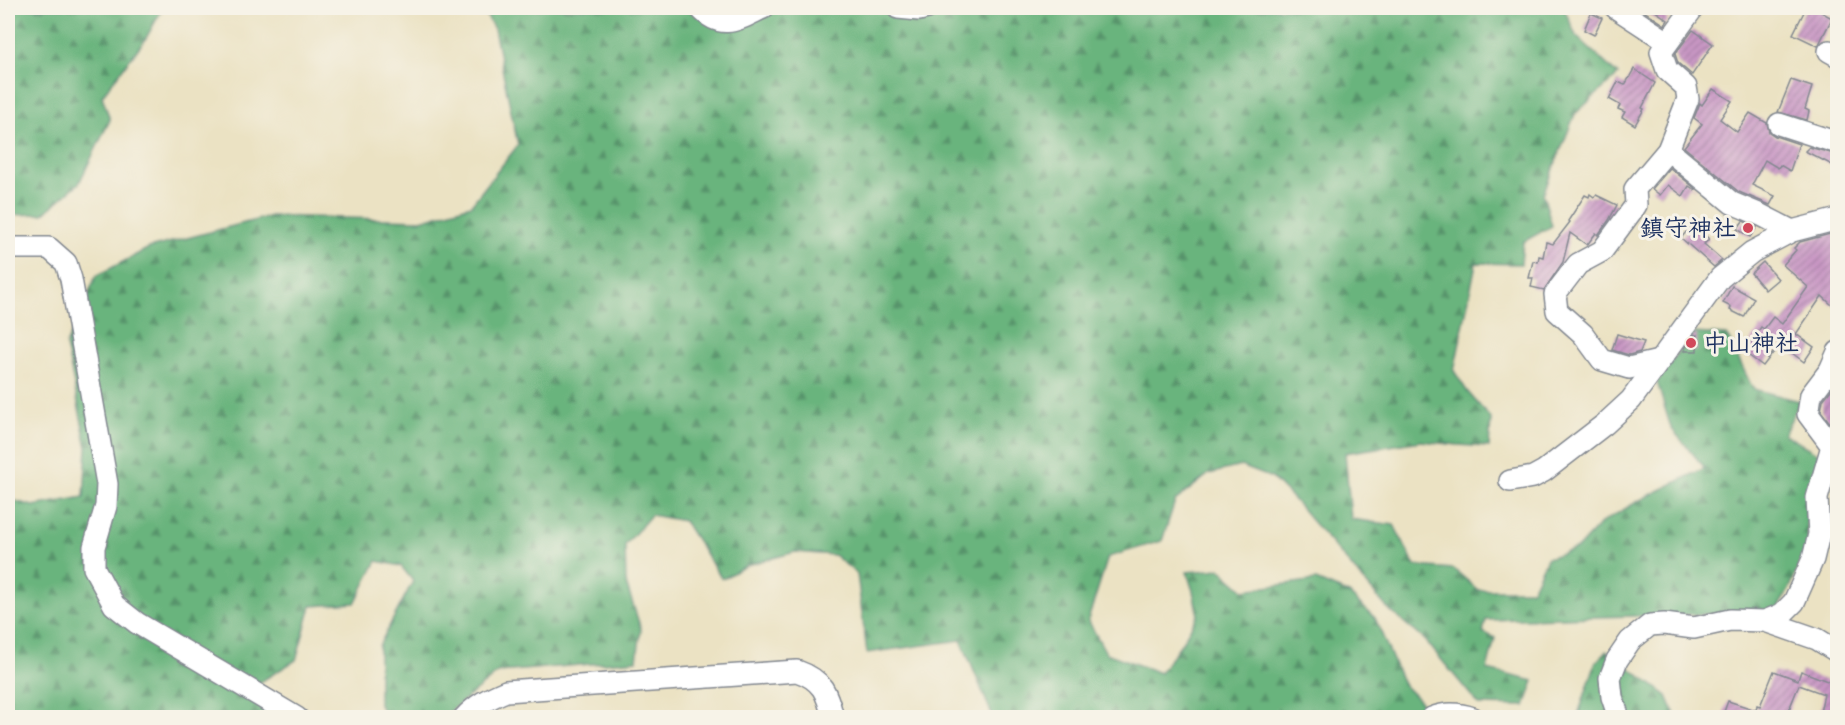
<svg xmlns="http://www.w3.org/2000/svg" width="1845" height="725" font-family="Caveat,'Klee One',sans-serif">
	<style>
		.forest { fill: url(#forest-firs); stroke: #42726e; stroke-width: 1.5 }
		.building { fill: url(#building-hatch) }
		.lines { fill: none; stroke-linecap: round; stroke-linejoin: round }
		.minor-casing { stroke: #838890; stroke-width: 24 }
		.minor { stroke: #fff; stroke-width: 21 }
		.poi-dot { fill: #d1495b; stroke: #f7f3e8; stroke-width: 2 }
		.labels { text-anchor: middle; dominant-baseline: central; stroke-width: 6; stroke-linejoin: round; paint-order: stroke }
		.poi-label { font-size: 24px; font-weight: bold; fill: #1b2f5e; stroke: #f7f3e8; text-anchor: end }
	</style>
	<defs>
		<pattern id="forest-firs" width="22" height="20" patternUnits="userSpaceOnUse" patternTransform="scale(1.5)"><rect width="22" height="20" fill="#69b47d"/><path d="M5 1l3.5 6h-7zM16 11l3.5 6h-7z" fill="#56936a"/></pattern>
		<pattern id="building-hatch" width="6" height="6" patternUnits="userSpaceOnUse" patternTransform="scale(1.5)"><rect width="6" height="6" fill="#c997c4"/><path d="M-1 1l2-2M0 6l6-6M5 7l2-2" fill="none" stroke="#a27ca2"/></pattern>
	</defs>
	<rect width="100%" height="100%" fill="#f7f3e8"/>
	<filter id="ink" filterUnits="userSpaceOnUse"><feTurbulence type="fractalNoise" baseFrequency=".0167" numOctaves="2"/><feDisplacementMap in="SourceGraphic" scale="12" xChannelSelector="R" yChannelSelector="G"/><feConvolveMatrix kernelMatrix="1 2 1 2 8 2 1 2 1" color-interpolation-filters="sRGB"/></filter>
	<filter id="wash" filterUnits="userSpaceOnUse"><feTurbulence type="fractalNoise" baseFrequency=".008" numOctaves="4" result="noise"/><feDisplacementMap in="SourceGraphic" scale="24" xChannelSelector="R" yChannelSelector="G"/><feGaussianBlur stdDeviation="1.35" result="paint"/><feColorMatrix in="noise" values="0 0 0 0 0 0 0 0 0 0 0 0 0 0 0 0 0 1.4 0 .05"/><feComposite in="paint" operator="in"/></filter>
	<g filter="url(#wash)">
		<rect width="100%" height="100%" fill="#ebe2c3"/>
		<g class="forest">
			<polygon points="8,8 163,8 146,38 102,96 110,120 79,183 43,214 8,215"/>
			<polygon points="482,8 1564,8 1576,36 1618,75 1575,114 1543,194 1552,226 1523,242 1521,264 1476,263 1454,371 1467,391 1491,419 1489,447 1458,445 1421,441 1345,453 1351,519 1394,525 1415,566 1454,569 1478,590 1532,590 1547,558 1578,548 1601,523 1640,500 1705,468 1671,428 1657,382 1692,333 1727,335 1753,389 1800,401 1784,434 1822,456 1806,501 1808,544 1789,590 1775,612 1486,620 1483,632 1495,638 1487,670 1534,681 1525,706 1479,705 1425,640 1388,609 1293,499 1272,478 1241,466 1209,474 1175,501 1162,541 1108,557 1088,620 1106,653 1160,673 1181,644 1198,615 1193,591 1187,572 1220,569 1244,590 1316,580 1349,594 1375,618 1403,684 1427,708 1418,717 993,717 961,640 867,653 857,574 834,555 795,552 747,565 722,579 684,521 651,515 625,545 626,583 641,629 637,660 499,672 443,717 387,717 379,705 379,646 413,581 401,566 377,561 355,603 311,606 296,660 260,682 264,717 8,718 8,499 33,506 84,497 87,447 66,345 96,276 149,248 271,216 421,220 471,205 518,145 494,29"/>
			<polygon points="1607,651 1667,696 1676,717 1577,718 1596,662"/>
		</g>
		<g id="blocks">
			<g class="building">
				<polygon points="1639,8 1651,8 1668,20 1665,25"/>
				<polygon points="1806,8 1823,8 1821,12 1832,18 1818,46 1793,34"/>
				<polygon points="1591,13 1602,18 1594,35 1584,30"/>
				<polygon points="1693,30 1713,44 1692,75 1678,63 1675,54"/>
				<polygon points="1634,69 1655,83 1642,108 1644,109 1635,125 1622,117 1625,112 1618,109 1620,105 1609,99 1618,82 1625,85"/>
				<polygon points="1791,80 1812,87 1805,109 1809,111 1807,120 1778,112"/>
				<polygon points="1713,89 1732,101 1720,119 1737,132 1750,113 1767,123 1769,132 1775,136 1799,144 1790,171 1780,165 1778,168 1765,160 1752,185 1775,196 1770,205 1739,192 1684,147 1702,124 1694,118 1700,103 1702,105"/>
				<polygon points="1809,147 1838,155 1838,168 1805,151"/>
				<polygon points="1670,168 1696,189 1695,190 1689,186 1683,196 1668,185 1660,195 1652,189"/>
				<polygon points="1590,194 1594,197 1596,195 1617,205 1609,220 1598,235 1596,233 1587,245 1570,233 1563,262 1544,290 1531,287 1533,278 1529,278 1533,261 1538,262 1539,256 1543,257 1546,242 1553,244 1570,222 1568,221 1585,195 1589,197"/>
				<polygon points="1743,221 1757,227 1750,237 1737,229"/>
				<polygon points="1693,224 1709,239 1704,244 1722,260 1714,267 1681,238"/>
				<polygon points="1834,233 1838,236 1838,299 1832,305 1822,296 1796,334 1814,347 1804,362 1780,344 1763,366 1748,355 1749,354 1745,351 1748,348 1747,347 1761,327 1764,329 1773,317 1782,324 1808,287 1783,265 1796,250 1794,248 1800,242"/>
				<polygon points="1763,262 1778,279 1765,290 1751,273"/>
				<polygon points="1732,286 1754,298 1744,317 1730,310 1731,307 1723,303"/>
				<polygon points="1617,334 1644,342 1640,352 1629,355 1612,350"/>
				<polygon points="1694,335 1697,335 1697,351 1685,351 1685,348"/>
				<polygon points="1838,381 1838,416 1831,424 1821,411 1823,400"/>
				<polygon points="1774,671 1798,680 1801,671 1838,685 1838,690 1832,705 1838,706 1838,717 1819,717 1824,694 1799,685 1786,717 1722,717 1728,701 1756,710 1757,705 1760,706"/>
			</g>
		</g>
	</g>
	<g filter="url(#ink)">
		<use href="#blocks" fill-opacity="0" stroke="#838890" stroke-width="1.5"/>
		<g class="lines">
			<g class="minor-casing">
				<g id="minor">
					<path d="M700,8C722,32 739,19 763,8"/>
					<polyline points="898,8 919,10 927,8"/>
					<polyline points="1616,8 1668,42"/>
					<polyline points="1829,51 1838,56"/>
					<polyline points="1779,124 1838,143"/>
					<polyline points="1668,150 1732,203 1761,215 1792,231"/>
					<polyline points="8,248 49,248 66,263 71,279 107,484 106,506 94,547 94,568 114,605 137,623 297,718"/>
					<polyline points="1659,361 1629,368 1602,360 1583,334 1557,311 1555,294 1578,264 1602,251 1636,205 1635,189 1668,150 1688,99 1686,87 1667,70 1661,52 1693,8"/>
					<polyline points="1832,446 1808,414 1811,395 1830,370 1838,352"/>
					<polyline points="1510,481 1533,477 1544,471 1605,424 1631,400 1720,278 1752,252 1792,231 1838,219"/>
					<polyline points="1765,621 1817,639 1838,652"/>
					<path d="M464,718C476,705 489,698 506,691L797,671C823,680 827,693 833,718"/>
					<path d="M1432,718C1446,712 1459,713 1473,718"/>
					<polyline points="1619,718 1612,697 1610,678 1617,660 1630,641 1650,625 1664,624 1694,628 1730,620 1765,621 1782,614 1794,602 1813,559 1819,534 1817,498 1832,446"/>
				</g>
			</g>
			<use href="#minor" class="minor"/>
		</g>
	</g>
	<g class="poi-dot">
		<circle cx="1748" cy="228" r="6"/>
		<circle cx="1691" cy="343" r="6"/>
	</g>
	<g class="labels">
		<g class="poi-label">
			<text x="1736" y="228">鎮守神社</text>
			<text x="1703" y="343" text-anchor="start">中山神社</text>
		</g>
	</g>
	<rect width="1845" height="725" fill="none" stroke="#f7f3e8" stroke-width="30"/>
</svg>
